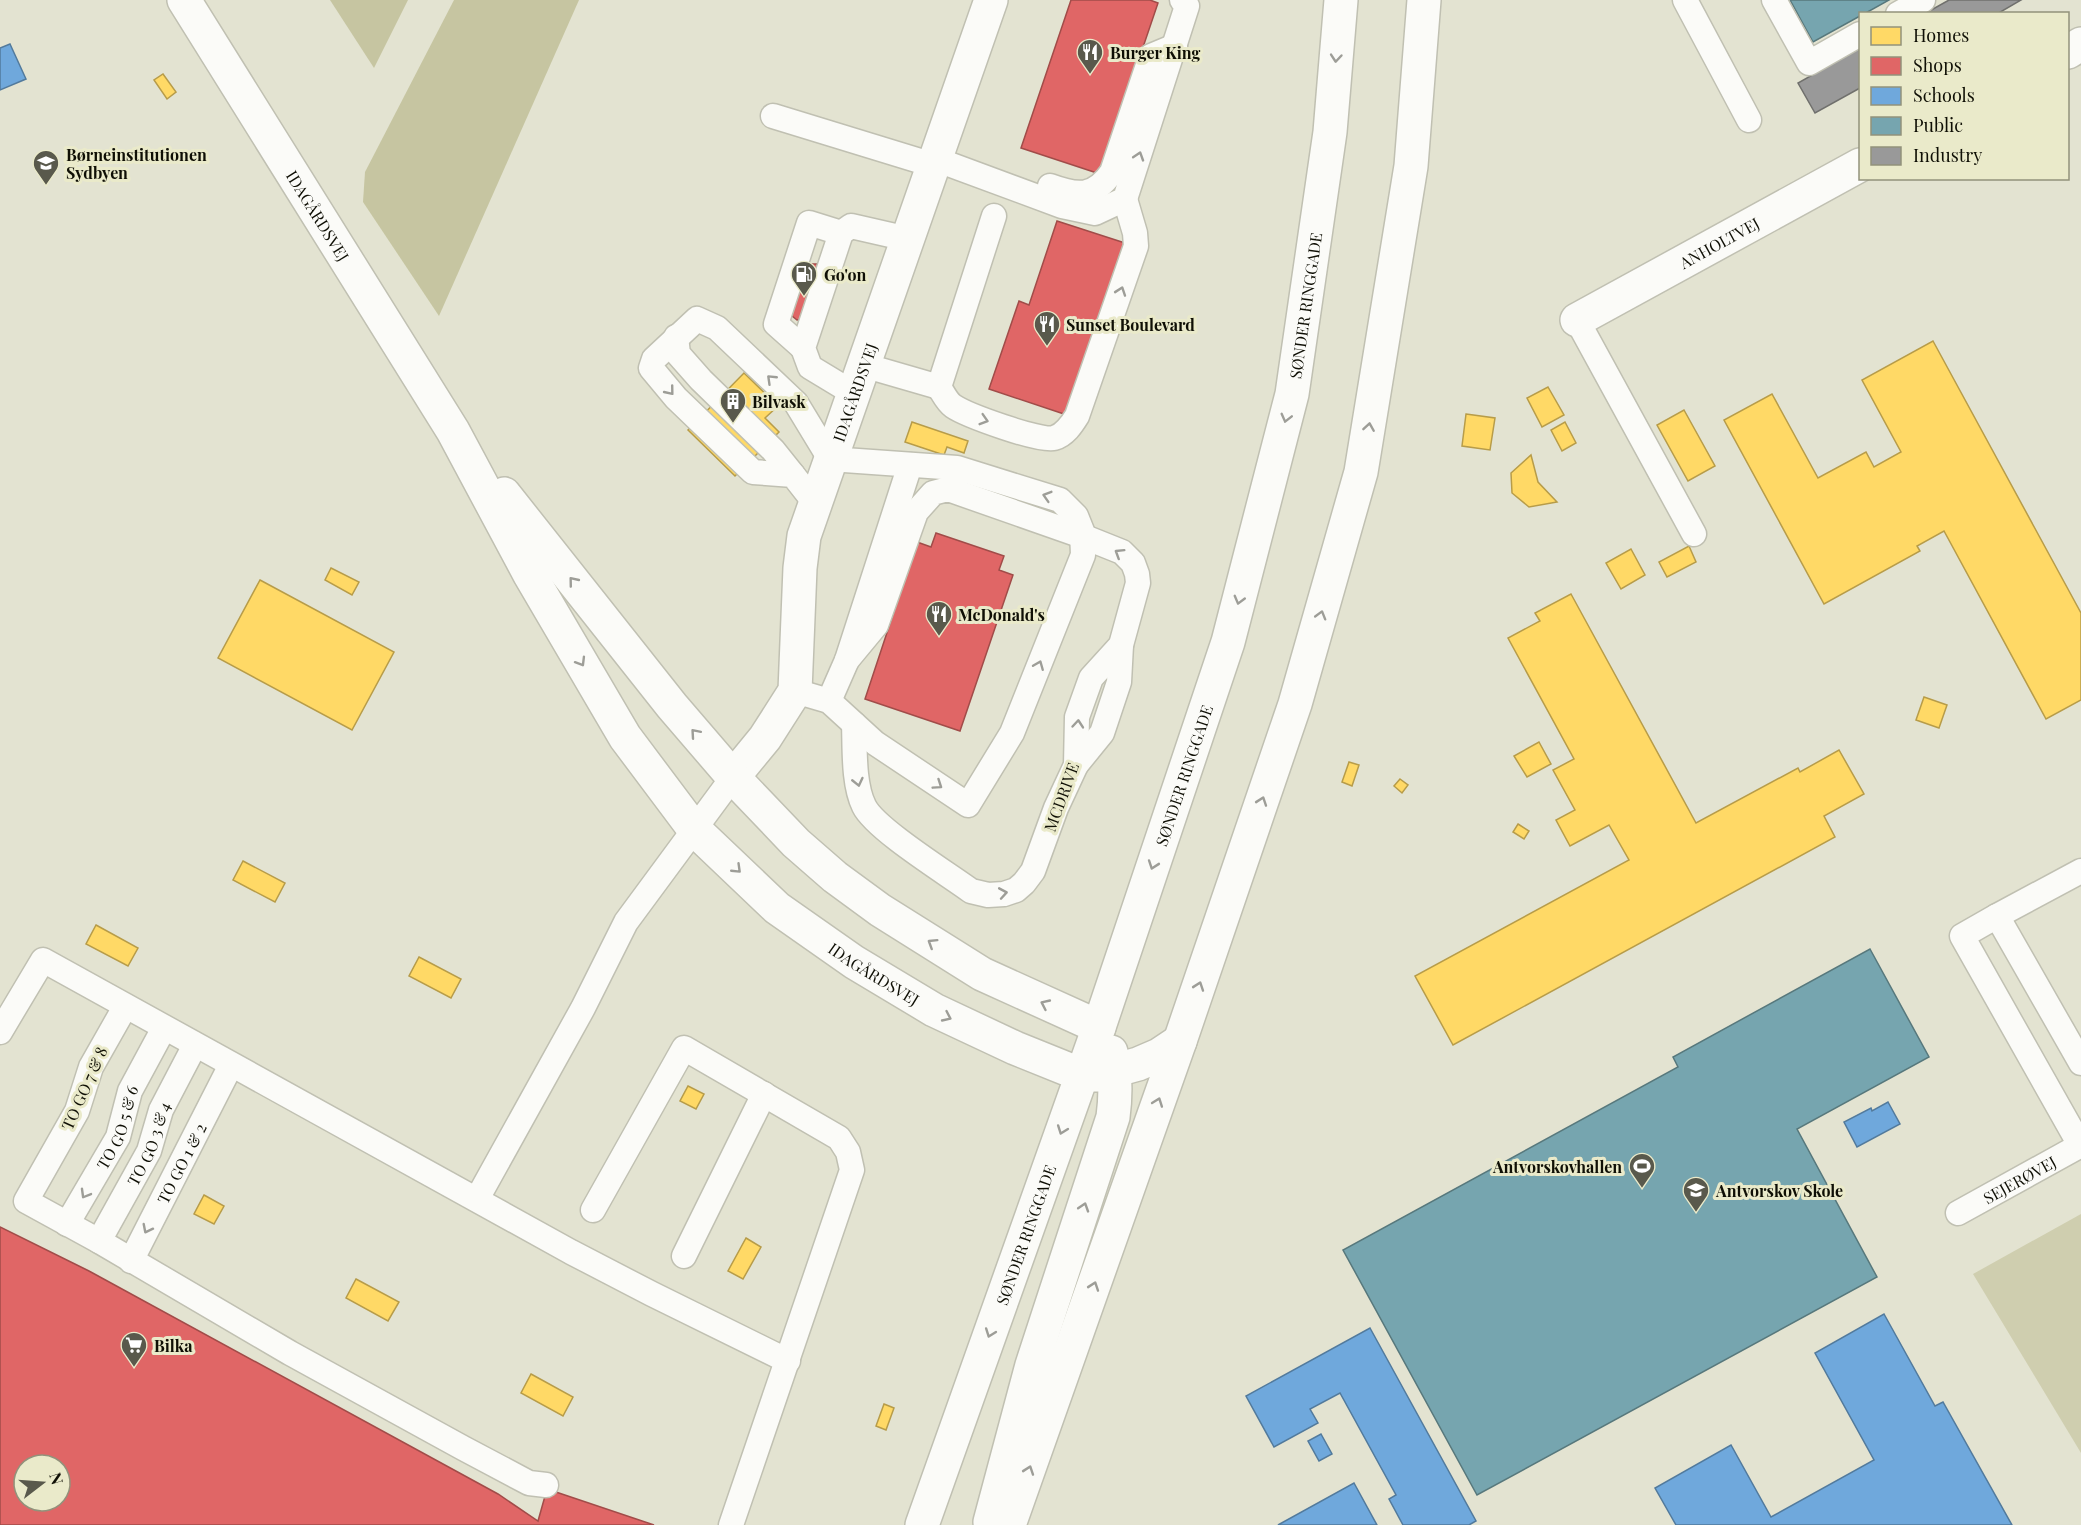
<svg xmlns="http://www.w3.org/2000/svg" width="2081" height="1525" font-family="'Playfair Display',serif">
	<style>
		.green { fill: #cfceaf }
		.forest { fill: #c6c5a1 }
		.homes { fill: #ffd966; stroke: #b79c49; stroke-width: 1.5 }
		.shops { fill: #e06666; stroke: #a14c49; stroke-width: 1.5; fill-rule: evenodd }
		.schools { fill: #6fa8dc; stroke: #527a9c; stroke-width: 1.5 }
		.public { fill: #76a5af; stroke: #57787c; stroke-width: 1.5 }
		.industry { fill: #999; stroke: #70706d; stroke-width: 1.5 }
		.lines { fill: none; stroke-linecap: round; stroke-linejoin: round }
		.lane-casing { stroke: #c0c0b2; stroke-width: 27 }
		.street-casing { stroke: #c0c0b2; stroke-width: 36 }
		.secondary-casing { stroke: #c0c0b2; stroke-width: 36 }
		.lane { stroke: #fbfbf8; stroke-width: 24 }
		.street { stroke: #fbfbf8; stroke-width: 33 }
		.secondary { stroke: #fbfbf8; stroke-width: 33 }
		.oneway { stroke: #9d9d97 }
		.labels { text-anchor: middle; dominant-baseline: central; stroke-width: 6; stroke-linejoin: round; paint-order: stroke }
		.poi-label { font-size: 16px; font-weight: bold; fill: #0f0f05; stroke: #eaeaca; text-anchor: start }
		.street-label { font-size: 16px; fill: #0f0f05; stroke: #eaeaca }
	</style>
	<rect width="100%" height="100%" fill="#e3e3d1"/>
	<polygon class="green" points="2081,1214 2081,1453 1973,1274"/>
	<g class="forest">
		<polygon points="330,0 408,0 374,68"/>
		<polygon points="454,0 579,0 439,316 363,202 365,172"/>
	</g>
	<g class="homes">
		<polygon points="163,74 176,92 167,99 154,80"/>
		<polygon points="1933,341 2081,613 2081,700 2046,719 1944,531 1917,546 1920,551 1824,604 1724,420 1772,394 1818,478 1866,452 1874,467 1901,452 1862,380"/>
		<polygon points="744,373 778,406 765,418 779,432 735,476 688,430"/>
		<polygon points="1548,387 1564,415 1542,427 1527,398"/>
		<polygon points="1684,410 1715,466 1688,481 1657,425"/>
		<polygon points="1466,414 1495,418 1490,450 1462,446"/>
		<polygon points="912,422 968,441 964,453 947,447 944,455 905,442"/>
		<polygon points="1565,422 1576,443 1562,451 1551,430"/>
		<polygon points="1531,455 1538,482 1557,502 1529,507 1512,493 1511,473"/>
		<polygon points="1689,546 1696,562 1667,577 1659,562"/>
		<polygon points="1631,549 1645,575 1621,589 1606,563"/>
		<polygon points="331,568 359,582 352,595 325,580"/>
		<polygon points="260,580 394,652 352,730 218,658"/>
		<polygon points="1571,594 1696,823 1798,768 1800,772 1839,750 1864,794 1824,816 1835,837 1453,1045 1415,976 1629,860 1609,825 1570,846 1556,820 1575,810 1553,770 1574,759 1508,638 1540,621 1535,613"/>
		<polygon points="1924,697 1947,705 1939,728 1916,720"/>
		<polygon points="1539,742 1551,764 1527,777 1514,756"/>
		<polygon points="1349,762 1359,765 1352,786 1342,782"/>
		<polygon points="1400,779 1408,785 1402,793 1394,786"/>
		<polygon points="1518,824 1529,831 1524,839 1513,832"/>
		<polygon points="243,861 285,883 275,902 233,880"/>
		<polygon points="96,925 138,948 128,966 86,944"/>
		<polygon points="419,957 461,979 451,998 409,976"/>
		<polygon points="688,1086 704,1094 696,1109 680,1101"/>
		<polygon points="204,1195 224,1206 214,1224 194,1214"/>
		<polygon points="746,1238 761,1247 743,1279 728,1271"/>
		<polygon points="356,1279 399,1302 388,1321 346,1298"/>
		<polygon points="531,1374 573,1397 563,1416 521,1393"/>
		<polygon points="884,1404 894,1408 886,1430 876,1426"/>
	</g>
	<g class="shops">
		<polygon points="1071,0 1150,0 1158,3 1100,174 1021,148"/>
		<polygon points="1057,221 1125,243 1067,415 989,389 1019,301 1029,305"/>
		<polygon points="811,264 817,264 820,268 803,319 797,320 792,316 792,311 808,268"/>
		<polygon points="936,533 1004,556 999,570 1013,575 960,731 865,699 917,542 931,547"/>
		<path d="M0,1227L89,1271L498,1494L538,1521L547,1489L654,1525H0ZM24,1465H60V1501H24Z"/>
	</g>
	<g class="schools">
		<polygon points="10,44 26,79 0,90 0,48"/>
		<polygon points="1888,1102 1900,1124 1857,1147 1844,1122 1871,1108 1872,1111"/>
		<polygon points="1884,1314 1935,1406 1943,1402 2012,1525 1676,1525 1655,1488 1731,1445 1771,1517 1874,1460 1815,1353"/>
		<polygon points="1370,1328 1476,1521 1469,1525 1403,1525 1389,1499 1396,1495 1340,1393 1310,1409 1318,1423 1274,1447 1246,1396"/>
		<polygon points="1321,1434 1332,1454 1319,1461 1308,1441"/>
		<polygon points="1354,1483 1377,1525 1278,1525"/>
	</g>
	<g class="public">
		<polygon points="1790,0 1889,0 1864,14 1860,14 1860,16 1813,42"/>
		<polygon points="1870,949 1929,1057 1797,1129 1877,1277 1477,1495 1343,1250 1678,1067 1673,1057"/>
	</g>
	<g class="industry">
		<polygon points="1949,0 2021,0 1997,14 1924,14"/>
		<polygon points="1860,48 1860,88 1815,113 1798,83"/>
	</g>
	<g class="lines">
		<g class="lane-casing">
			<g id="lane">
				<polyline points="1685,0 1749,120"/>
				<polyline points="1774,0 1809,63 1860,34"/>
				<polyline points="1898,14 1923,0"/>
				<polyline points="773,116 933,165"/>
				<polyline points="935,159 1062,206 1095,213 1125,199 1187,6 1182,0"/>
				<path d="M1050,186C1077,196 1094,198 1112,172L1151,56L1175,46"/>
				<polyline points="1577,320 1694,534"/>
				<polyline points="676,337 678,354 701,380 773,450 793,475"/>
				<polyline points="803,348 776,324 809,223 841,233"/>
				<polyline points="863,365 939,387 994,216"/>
				<path d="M939,387C943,393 947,402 953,406C966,415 1040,442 1054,438C1065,435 1072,424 1077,416L1136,246L1135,233L1125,199"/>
				<polyline points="853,393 810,367 803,348 841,233 851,226 908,239"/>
				<path d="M847,660L876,625L916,512L933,493L948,489L1082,536L1122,552L1133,563L1137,574L1138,583L1121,645L1091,678L1077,717L1076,765L1056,808L1033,871L1024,883L1016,890L1004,894L988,895L971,891C948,874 875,829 864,806C853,784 855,747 854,724"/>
				<polyline points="795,691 829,701 875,743 968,805 1012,733 1083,555 1082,531 1076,516 1060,500 957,468 830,459 796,403 717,328 697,319 654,359 651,368 676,398 753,472 793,475 815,503"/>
				<polyline points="829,701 847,660 910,465"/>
				<polyline points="1076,765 1102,733 1119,682 1121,645"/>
				<polyline points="1997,916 2081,871"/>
				<polyline points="125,1007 91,1067 77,1111 26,1201 99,1241 290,1353 463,1448 529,1483 546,1485"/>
				<polyline points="0,1032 43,960 571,1252 652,1294 788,1361"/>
				<polyline points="2080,1145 1962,936 1997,916 2081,1063"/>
				<polyline points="477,1199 583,1008 626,922 733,777"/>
				<polyline points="593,1210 684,1048 839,1138 848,1152 852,1170 731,1525"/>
				<path id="s1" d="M1958,1213L2081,1145"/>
				<path id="s2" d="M67,1224L118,1137L130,1091L164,1028"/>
				<path id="s3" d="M99,1241L149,1151L161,1110L195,1045"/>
				<polyline points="684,1256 764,1094"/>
				<path id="s4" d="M131,1261L231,1065"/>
			</g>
		</g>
		<g class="street-casing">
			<g id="street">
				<polyline points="2068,52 2081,44"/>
				<path id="s5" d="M1577,320L1860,165"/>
				<path id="s6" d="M733,777L765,738L795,691L800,568L804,536L991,0"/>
			</g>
		</g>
		<g class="secondary-casing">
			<g id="secondary">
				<path id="s7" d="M184,0L453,431L530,575L625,737L694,829L777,908L854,962L934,1010L1015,1048L1082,1075H1098L1138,1064L1159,1055L1180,1041"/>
				<polyline points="504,494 672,706 733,777 796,843 835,877 880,910 982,974 1099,1027"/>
				<path d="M990,1522L1032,1365L1113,1117C1116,1095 1116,1075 1111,1052"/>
				<path id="s8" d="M922,1525L1099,1027L1228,642L1292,394L1330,132L1341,0"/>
				<polyline points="1009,1525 1180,1041 1295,704 1361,472 1411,166 1424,0"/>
			</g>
		</g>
		<use href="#lane" class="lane"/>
		<use href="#street" class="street"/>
		<use href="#secondary" class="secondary"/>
	</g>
	<defs><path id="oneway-chevron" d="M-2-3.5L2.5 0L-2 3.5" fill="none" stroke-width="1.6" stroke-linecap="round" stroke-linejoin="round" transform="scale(1.5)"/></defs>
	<g class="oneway">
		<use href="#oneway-chevron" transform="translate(1336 58) rotate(95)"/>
		<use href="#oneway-chevron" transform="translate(1139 156) rotate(-72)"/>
		<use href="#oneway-chevron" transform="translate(1121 291) rotate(-71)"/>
		<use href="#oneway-chevron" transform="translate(771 379) rotate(-136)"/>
		<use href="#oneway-chevron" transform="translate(670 391) rotate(51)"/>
		<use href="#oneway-chevron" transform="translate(1286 418) rotate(104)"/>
		<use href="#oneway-chevron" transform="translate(984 420) rotate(17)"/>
		<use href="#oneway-chevron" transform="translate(1369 427) rotate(-81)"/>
		<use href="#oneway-chevron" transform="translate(1047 496) rotate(-163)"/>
		<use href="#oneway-chevron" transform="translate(1119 553) rotate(-148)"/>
		<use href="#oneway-chevron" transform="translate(573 581) rotate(-129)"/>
		<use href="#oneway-chevron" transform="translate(1239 600) rotate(105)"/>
		<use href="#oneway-chevron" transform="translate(1321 615) rotate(-74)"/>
		<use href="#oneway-chevron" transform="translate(581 662) rotate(59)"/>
		<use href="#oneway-chevron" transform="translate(1039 665) rotate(-68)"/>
		<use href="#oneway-chevron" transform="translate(1078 724) rotate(-85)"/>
		<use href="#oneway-chevron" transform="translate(695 733) rotate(-131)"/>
		<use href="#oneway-chevron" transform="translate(858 782) rotate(77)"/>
		<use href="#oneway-chevron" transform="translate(938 785) rotate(34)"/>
		<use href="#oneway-chevron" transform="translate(1262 801) rotate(-71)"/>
		<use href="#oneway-chevron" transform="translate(1153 865) rotate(109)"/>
		<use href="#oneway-chevron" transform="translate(737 869) rotate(44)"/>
		<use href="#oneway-chevron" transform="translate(1003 893) rotate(-10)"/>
		<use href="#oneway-chevron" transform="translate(932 943) rotate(-148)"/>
		<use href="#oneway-chevron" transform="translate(1199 986) rotate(-71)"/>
		<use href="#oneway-chevron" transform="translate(1045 1004) rotate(-155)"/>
		<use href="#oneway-chevron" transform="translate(947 1017) rotate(25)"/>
		<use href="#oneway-chevron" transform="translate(1158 1102) rotate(-70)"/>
		<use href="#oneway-chevron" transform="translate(1062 1130) rotate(110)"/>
		<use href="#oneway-chevron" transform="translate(85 1194) rotate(120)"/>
		<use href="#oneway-chevron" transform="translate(1084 1207) rotate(-72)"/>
		<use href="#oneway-chevron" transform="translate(147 1229) rotate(117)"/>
		<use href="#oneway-chevron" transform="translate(1094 1286) rotate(-71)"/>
		<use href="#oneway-chevron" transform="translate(990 1333) rotate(110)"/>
		<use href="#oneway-chevron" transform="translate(1029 1470) rotate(-71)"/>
	</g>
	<defs>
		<g id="restaurant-pin" transform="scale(1.35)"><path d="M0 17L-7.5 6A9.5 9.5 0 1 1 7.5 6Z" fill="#59594c" stroke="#eaeaca"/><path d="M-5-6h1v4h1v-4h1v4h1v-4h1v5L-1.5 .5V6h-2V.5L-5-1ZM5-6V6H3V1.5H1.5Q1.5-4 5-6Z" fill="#fff"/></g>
		<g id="school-pin" transform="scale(1.35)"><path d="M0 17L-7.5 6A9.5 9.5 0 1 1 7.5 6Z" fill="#59594c" stroke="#eaeaca"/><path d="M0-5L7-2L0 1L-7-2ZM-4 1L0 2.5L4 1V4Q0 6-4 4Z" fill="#fff"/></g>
		<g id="fuel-pin" transform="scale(1.35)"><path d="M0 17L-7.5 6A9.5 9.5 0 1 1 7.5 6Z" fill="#59594c" stroke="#eaeaca"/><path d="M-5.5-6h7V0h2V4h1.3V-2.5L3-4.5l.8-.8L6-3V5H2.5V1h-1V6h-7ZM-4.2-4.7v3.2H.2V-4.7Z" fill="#fff"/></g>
		<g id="building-pin" transform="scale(1.35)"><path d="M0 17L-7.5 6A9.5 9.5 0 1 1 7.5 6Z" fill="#59594c" stroke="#eaeaca"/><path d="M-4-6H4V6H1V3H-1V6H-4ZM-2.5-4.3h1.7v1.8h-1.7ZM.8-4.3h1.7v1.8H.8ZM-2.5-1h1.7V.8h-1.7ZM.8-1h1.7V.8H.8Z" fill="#fff"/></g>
		<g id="stadium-pin" transform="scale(1.35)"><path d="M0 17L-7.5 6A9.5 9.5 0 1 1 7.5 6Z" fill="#59594c" stroke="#eaeaca"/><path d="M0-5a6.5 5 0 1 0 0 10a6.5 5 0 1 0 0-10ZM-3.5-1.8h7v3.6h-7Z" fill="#fff"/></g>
		<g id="supermarket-pin" transform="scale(1.35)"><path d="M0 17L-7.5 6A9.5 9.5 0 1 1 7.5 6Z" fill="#59594c" stroke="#eaeaca"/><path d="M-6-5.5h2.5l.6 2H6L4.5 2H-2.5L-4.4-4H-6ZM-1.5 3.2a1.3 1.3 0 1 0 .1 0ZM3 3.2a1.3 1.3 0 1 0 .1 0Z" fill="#fff"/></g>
	</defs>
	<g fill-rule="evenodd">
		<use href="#restaurant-pin" x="1090" y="52"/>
		<use href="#school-pin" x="46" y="163"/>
		<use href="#fuel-pin" x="804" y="274"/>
		<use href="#restaurant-pin" x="1047" y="324"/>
		<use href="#building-pin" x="733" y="401"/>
		<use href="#restaurant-pin" x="939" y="614"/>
		<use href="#stadium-pin" x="1642" y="1166"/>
		<use href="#school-pin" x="1696" y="1190"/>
		<use href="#supermarket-pin" x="134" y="1345"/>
	</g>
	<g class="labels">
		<g class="poi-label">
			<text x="1110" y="52">Burger King</text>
			<text x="66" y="154">Børneinstitutionen<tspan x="66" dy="18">Sydbyen</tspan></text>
			<text x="824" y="274">Go'on</text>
			<text x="1066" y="324">Sunset Boulevard</text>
			<text x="752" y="401">Bilvask</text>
			<text x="958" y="614">McDonald's</text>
			<text x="1622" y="1166" text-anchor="end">Antvorskovhallen</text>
			<text x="1716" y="1190">Antvorskov Skole</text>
			<text x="154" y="1345">Bilka</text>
		</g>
		<g class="street-label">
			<text stroke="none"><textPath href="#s7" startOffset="254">IDAGÅRDSVEJ</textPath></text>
			<text stroke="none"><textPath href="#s5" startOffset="162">ANHOLTVEJ</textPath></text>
			<text stroke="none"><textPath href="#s8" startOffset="1280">SØNDER RINGGADE</textPath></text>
			<text stroke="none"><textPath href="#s6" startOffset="414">IDAGÅRDSVEJ</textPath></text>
			<text stroke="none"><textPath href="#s8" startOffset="794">SØNDER RINGGADE</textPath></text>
			<text transform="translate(1061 797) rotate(-70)">MCDRIVE</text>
			<text stroke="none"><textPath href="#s7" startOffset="1206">IDAGÅRDSVEJ</textPath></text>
			<text transform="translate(84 1088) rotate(-66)">TO GO 7 &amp; 8</text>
			<text stroke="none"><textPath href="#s2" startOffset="110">TO GO 5 &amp; 6</textPath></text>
			<text stroke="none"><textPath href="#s3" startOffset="110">TO GO 3 &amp; 4</textPath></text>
			<text stroke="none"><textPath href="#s4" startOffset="110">TO GO 1 &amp; 2</textPath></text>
			<text stroke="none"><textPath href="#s1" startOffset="70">SEJERØVEJ</textPath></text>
			<text stroke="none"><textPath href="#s8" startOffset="308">SØNDER RINGGADE</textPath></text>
		</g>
	</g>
	<rect x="1859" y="12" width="210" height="168" fill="#eaeaca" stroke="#92927b" stroke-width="1.5"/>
	<rect x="1871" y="27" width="30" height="18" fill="#ffd966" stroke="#92927b" stroke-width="1.5"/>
	<text x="1913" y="42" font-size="18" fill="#0f0f05">Homes</text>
	<rect x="1871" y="57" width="30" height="18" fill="#e06666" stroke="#92927b" stroke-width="1.5"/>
	<text x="1913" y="72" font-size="18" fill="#0f0f05">Shops</text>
	<rect x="1871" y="87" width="30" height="18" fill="#6fa8dc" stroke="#92927b" stroke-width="1.5"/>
	<text x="1913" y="102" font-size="18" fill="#0f0f05">Schools</text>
	<rect x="1871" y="117" width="30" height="18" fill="#76a5af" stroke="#92927b" stroke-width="1.5"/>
	<text x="1913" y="132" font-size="18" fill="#0f0f05">Public</text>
	<rect x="1871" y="147" width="30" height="18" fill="#999999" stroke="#92927b" stroke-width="1.5"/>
	<text x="1913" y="162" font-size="18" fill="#0f0f05">Industry</text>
	<g transform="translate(42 1483) rotate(73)"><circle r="28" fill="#eaeaca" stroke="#92927b" stroke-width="1.5"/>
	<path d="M0-4.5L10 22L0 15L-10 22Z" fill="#59594c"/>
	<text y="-9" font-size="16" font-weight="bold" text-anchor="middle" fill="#0f0f05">N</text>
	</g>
</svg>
